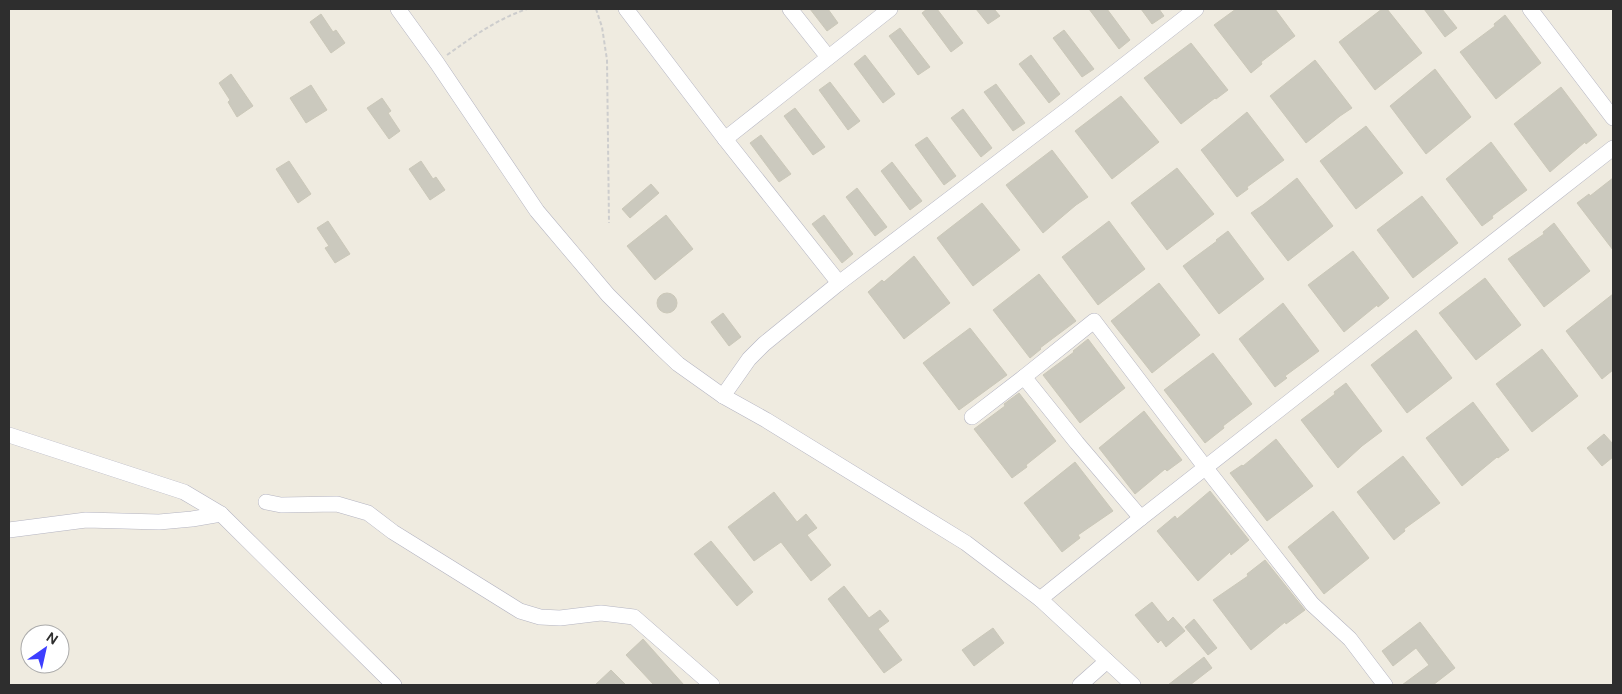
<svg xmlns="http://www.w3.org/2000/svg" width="1622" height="694" font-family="'DM Sans',sans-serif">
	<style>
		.building { fill: #cbc9be; stroke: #cbc8b9 }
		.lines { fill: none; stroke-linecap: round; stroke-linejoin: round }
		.minor-casing { stroke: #b4b4c1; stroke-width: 16 }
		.path { stroke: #cdcdcd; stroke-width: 2; stroke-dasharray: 4 2.5; stroke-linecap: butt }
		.minor { stroke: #fff; stroke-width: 15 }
	</style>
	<rect width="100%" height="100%" fill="#efebe0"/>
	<g class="building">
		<polygon points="810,9 828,9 838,23 827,31"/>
		<polygon points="927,9 937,9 963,43 951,52 922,13"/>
		<polygon points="976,9 994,9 1000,16 988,24"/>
		<polygon points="1089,9 1107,9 1130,40 1119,49"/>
		<polygon points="1141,9 1159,9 1164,16 1152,24"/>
		<polygon points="1236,9 1275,9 1295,36 1261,62 1262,64 1251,73 1214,25"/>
		<polygon points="1382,9 1387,9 1422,53 1375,90 1339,42"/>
		<polygon points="1424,9 1442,9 1457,28 1445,37"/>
		<polygon points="321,14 333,32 336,30 345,43 331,53 310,22"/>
		<polygon points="1505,15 1541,63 1496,99 1460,52 1495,26 1494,24"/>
		<polygon points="900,28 930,67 918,75 889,36"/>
		<polygon points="1064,30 1094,69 1082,77 1053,38"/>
		<polygon points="1191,43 1228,90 1216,99 1215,98 1181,124 1144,78"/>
		<polygon points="865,55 895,94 883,103 854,64"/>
		<polygon points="1031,55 1060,94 1049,103 1019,64"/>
		<polygon points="1315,60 1352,108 1340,116 1306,143 1270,96"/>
		<polygon points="1435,69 1471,117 1426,154 1390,106"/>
		<polygon points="231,74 253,106 237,117 228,102 230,100 219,83"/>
		<polygon points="830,82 860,121 848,130 819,90"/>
		<polygon points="996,84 1025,123 1013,131 984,92"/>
		<polygon points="311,85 327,110 306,123 290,98"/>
		<polygon points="1561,87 1597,135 1586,144 1585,142 1550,172 1514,124"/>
		<polygon points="1121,96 1159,142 1112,179 1075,131"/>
		<polygon points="382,98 391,111 388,113 400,131 389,139 367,108"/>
		<polygon points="795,108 825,147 813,155 784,116"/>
		<polygon points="963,109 992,148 981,157 951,118"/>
		<polygon points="1247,112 1284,160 1247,187 1248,189 1237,197 1201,150"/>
		<polygon points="1366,126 1403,173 1356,209 1320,161"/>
		<polygon points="761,135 791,174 779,182 750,143"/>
		<polygon points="927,137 956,176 944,185 915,145"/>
		<polygon points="1491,142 1527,190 1492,216 1493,218 1482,226 1446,179"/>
		<polygon points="1052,150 1088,197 1076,205 1043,233 1006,185"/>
		<polygon points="289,161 311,194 298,203 276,169"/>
		<polygon points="421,161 433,179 436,177 445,190 430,200 409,169"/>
		<polygon points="892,162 922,201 910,210 881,171"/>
		<polygon points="1177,168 1214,214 1167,250 1131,203"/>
		<polygon points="1297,178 1333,226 1288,261 1251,213 1263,205"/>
		<polygon points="1613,178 1613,250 1577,203 1589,194 1590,196"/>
		<polygon points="651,184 659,193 630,218 622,209"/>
		<polygon points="857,188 887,227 875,236 846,197"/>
		<polygon points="1422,196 1458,243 1413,278 1377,230"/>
		<polygon points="982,203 1020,250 973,286 937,238"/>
		<polygon points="666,215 693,249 655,280 627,246"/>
		<polygon points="824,215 853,254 842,263 812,224"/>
		<polygon points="328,221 350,254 335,263 325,248 329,246 317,228"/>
		<polygon points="1109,221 1145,269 1098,305 1062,257"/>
		<polygon points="1554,223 1590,271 1544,307 1508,259 1544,234 1543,232"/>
		<polygon points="1228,231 1264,279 1219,314 1183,266 1217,241 1216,240"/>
		<polygon points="1353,251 1389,298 1378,307 1377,305 1344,332 1308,285"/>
		<polygon points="914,256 950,303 904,339 868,292 882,280 884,282"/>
		<polygon points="1039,274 1076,321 1040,348 1041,349 1030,358 993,310"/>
		<polygon points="1485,278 1521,325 1476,360 1439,313"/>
		<polygon points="1159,283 1200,335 1152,373 1111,321"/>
		<circle cx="667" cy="303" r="10"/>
		<polygon points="1613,294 1613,370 1602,379 1566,331"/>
		<polygon points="1283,303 1319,351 1285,376 1287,378 1275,387 1239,339"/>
		<polygon points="723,313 741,337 729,346 711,322"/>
		<polygon points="970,328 1007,375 959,410 923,363"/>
		<polygon points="1416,330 1452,378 1407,413 1371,365"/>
		<polygon points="1088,339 1125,388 1080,423 1043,375 1074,352 1073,351"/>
		<polygon points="1542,349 1578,396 1532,432 1496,384"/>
		<polygon points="1213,353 1252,404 1223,426 1224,428 1205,443 1164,390"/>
		<polygon points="1346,383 1382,431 1362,446 1338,468 1301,420 1335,394 1334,392"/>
		<polygon points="1019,393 1056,441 1026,465 1027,467 1012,478 974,429 1005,406 1004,404"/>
		<polygon points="1473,402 1509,450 1498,458 1497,457 1462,486 1426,438"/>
		<polygon points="1144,411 1182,460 1167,471 1165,469 1135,494 1099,448"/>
		<polygon points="1604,434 1613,444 1613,457 1602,466 1587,448"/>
		<polygon points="1276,439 1313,486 1267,521 1230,473 1242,465 1243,466"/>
		<polygon points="1403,456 1440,503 1404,529 1405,531 1394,540 1357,492"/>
		<polygon points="1075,462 1113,511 1078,535 1080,538 1062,552 1024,503"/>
		<polygon points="1210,491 1249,540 1231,555 1230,552 1198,581 1157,531 1175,516 1177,519"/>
		<polygon points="774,492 797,522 806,514 817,528 807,535 831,565 811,581 781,542 754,561 728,527"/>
		<polygon points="1333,511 1369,558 1324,594 1288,547"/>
		<polygon points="711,541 753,592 737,606 694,554"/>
		<polygon points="1265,560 1305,610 1286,624 1285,622 1251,650 1213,600 1248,576 1247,574"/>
		<polygon points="844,586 869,618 880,610 889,621 878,629 902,660 884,673 828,599"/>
		<polygon points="1152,602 1168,622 1173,617 1185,631 1166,647 1161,640 1158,643 1135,615"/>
		<polygon points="1194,619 1217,648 1208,655 1185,627"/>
		<polygon points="1420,622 1455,668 1433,685 1402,685 1429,665 1416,648 1393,666 1382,651"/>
		<polygon points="993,628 1004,643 974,666 962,650"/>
		<polygon points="643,639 684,685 654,685 626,655"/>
		<polygon points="1204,657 1212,668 1190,685 1168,685"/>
		<polygon points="611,670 626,685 595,685"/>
	</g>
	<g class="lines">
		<g class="minor-casing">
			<g id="minor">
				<polyline points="398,9 437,63 537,211 608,295 659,346 678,364 723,396 766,420 966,543 1040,599 1133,685"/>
				<polyline points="626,9 725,139 839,283"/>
				<polyline points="790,9 828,57"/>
				<polyline points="1530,9 1613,118"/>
				<polyline points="725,139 890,9"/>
				<polyline points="1024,377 1077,443 1141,518"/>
				<polyline points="723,396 749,359 764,344 839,283 1068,109 1196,9"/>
				<polyline points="972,417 1024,377 1094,321 1205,467 1312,604 1350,639 1385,685"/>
				<polyline points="9,435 184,492 221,514 394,685"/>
				<polyline points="266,502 281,505 337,504 368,513 393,532 520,611 540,617 560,618 601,613 634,617 712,685"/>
				<polyline points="9,530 86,520 159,522 192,519 221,514"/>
				<polyline points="1040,599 1141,518 1613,148"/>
				<polyline points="1080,685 1107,661"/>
			</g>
		</g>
		<g class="path">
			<polyline points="596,9 602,27 607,60 609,223"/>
			<path d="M447,55C474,36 495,20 527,9"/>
		</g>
		<use href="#minor" class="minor"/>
	</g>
	<rect width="1622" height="694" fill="none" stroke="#2e2e2e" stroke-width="20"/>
	<g transform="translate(45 649) rotate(34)"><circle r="24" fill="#ffffff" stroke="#ababab"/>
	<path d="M0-4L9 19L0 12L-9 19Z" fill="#3d3eff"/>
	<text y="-8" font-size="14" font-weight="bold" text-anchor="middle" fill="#2e2e2e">N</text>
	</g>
</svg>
